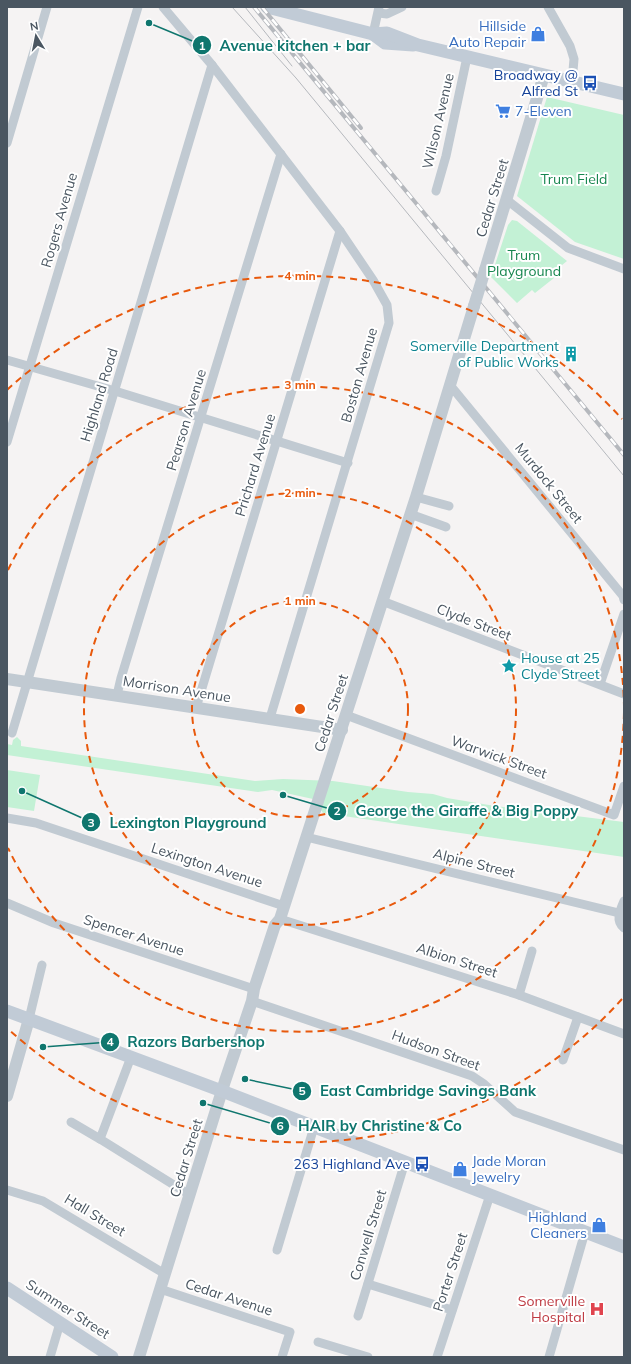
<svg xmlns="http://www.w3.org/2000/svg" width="631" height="1364" font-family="Mulish,sans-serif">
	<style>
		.green { fill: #c3f1d5 }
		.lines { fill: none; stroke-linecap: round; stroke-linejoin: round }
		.minor { stroke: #c1cad2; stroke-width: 9 }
		.tertiary { stroke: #c1cad2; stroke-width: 12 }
		.secondary { stroke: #c1cbd6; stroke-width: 13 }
		.tram { stroke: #b5b8bd; stroke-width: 1 }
		.rail-casing { stroke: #b5b8bd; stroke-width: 4 }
		.rail { stroke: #fff; stroke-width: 2.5; stroke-dasharray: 8; stroke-linecap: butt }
		.tertiary-bridge { stroke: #c1cad2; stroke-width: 12 }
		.ring { fill: none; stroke: #e8590c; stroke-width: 2; stroke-dasharray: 7 5 }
		.labels { text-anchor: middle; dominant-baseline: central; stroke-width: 4; stroke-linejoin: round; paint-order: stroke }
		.shop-label { font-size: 14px; fill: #366cbe; stroke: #fff; text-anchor: end }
		.transit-label { font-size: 14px; fill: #164399; stroke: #fff; text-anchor: end }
		.street-label { font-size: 14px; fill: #4a5661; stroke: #fff }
		.park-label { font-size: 14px; fill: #17864f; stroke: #fff }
		.culture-label { font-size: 14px; fill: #0d838f; stroke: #fff; text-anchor: end }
		.health-label { font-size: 14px; fill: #be3a42; stroke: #fff; text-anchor: end }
		.centre { fill: #e8590c; stroke: #fff; stroke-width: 2 }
		.ring-label { font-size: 12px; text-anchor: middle; font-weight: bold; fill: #e8590c; stroke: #fff; stroke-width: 4; stroke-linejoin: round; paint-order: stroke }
		.leader { fill: none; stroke: #0f766e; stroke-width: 1.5 }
		.callout-dot { fill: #0f766e; stroke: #fff; stroke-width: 1.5 }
		.mark-label { font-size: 12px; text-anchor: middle; font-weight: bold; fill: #fff }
		.callout-label { font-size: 15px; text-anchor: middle; font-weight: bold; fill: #0f766e; stroke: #fff; stroke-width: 4; stroke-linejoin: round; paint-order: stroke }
	</style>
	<rect width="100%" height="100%" fill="#f5f3f3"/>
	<g class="green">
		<polygon points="547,97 624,115 624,259 575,242 517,196"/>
		<polygon points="512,220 517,221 567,261 551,274 554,278 535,293 532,290 517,303 491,277 508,225"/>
		<polygon points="17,737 21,741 21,746 255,781 283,779 333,781 408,792 433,794 447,798 495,806 624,822 624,857 323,813 313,799 272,790 258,792 7,755 7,744 12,745 13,740"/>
		<polygon points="7,770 40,775 34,811 7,807"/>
	</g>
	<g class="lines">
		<g class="minor">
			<polyline points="163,7 212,65 340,231 373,280 387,305 389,323 270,718"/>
			<polyline points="548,7 570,46 574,59 572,82"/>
			<polyline points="379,13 387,14 402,7"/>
			<polyline points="373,34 379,7"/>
			<polyline points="7,143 47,7"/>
			<polyline points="436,191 446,156 467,57"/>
			<polyline points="507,200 568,248 624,269"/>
			<polyline points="7,360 115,391 348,463"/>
			<polyline points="450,385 623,596 624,600"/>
			<polyline points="7,442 138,7"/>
			<polyline points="416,497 449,506"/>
			<polyline points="410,514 446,527"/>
			<polyline points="382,601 624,694"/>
			<polyline points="600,684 624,614"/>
			<polyline points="117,695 121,678 281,154"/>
			<polyline points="196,708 340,231"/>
			<polyline points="346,715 614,815 624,786"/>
			<polyline points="12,733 212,65"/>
			<polyline points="7,818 36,823 284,906"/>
			<polyline points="306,837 619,913"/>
			<path d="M624,901C620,910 615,921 624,928"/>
			<polyline points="7,903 54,923 254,989"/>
			<polyline points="280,919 519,995 624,1034"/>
			<polyline points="519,995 532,951"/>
			<polyline points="252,1001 472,1076 484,1084 515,1112 624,1150"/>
			<polyline points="29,1019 42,965"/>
			<polyline points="131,1057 100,1139 190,1195"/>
			<polyline points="563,1060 578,1017"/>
			<polyline points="71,1122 100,1139"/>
			<polyline points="7,1190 43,1201 165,1274"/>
			<polyline points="277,1250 314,1127"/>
			<polyline points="368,1284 452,1310"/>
			<polyline points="160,1289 290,1332 282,1357"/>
			<polyline points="358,1316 405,1162"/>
			<polyline points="318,1342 368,1357"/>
			<polyline points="50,1357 60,1323"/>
			<polyline points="437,1357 490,1195"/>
			<polyline points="549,1357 585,1232"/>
		</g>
		<g class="tertiary">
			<polyline points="485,270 544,75"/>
			<polyline points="7,679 342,730"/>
			<polyline points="7,1096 29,1019"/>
			<polyline points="139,1357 225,1081 252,1001 254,989 275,925 280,919 416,497 474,306"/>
		</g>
		<g class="secondary">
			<polyline points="267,7 373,34 385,43 413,45"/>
			<polyline points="373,34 387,33 418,45 624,94"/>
			<polyline points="7,1011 222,1091 624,1247"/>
			<polyline points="7,1288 112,1357"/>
		</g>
		<g class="tram">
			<polyline points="232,7 296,78 624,476"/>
			<polyline points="245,7 292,66"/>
		</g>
		<g class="rail-casing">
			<g id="rail">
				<polyline points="254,7 624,455"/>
				<polyline points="262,7 361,128"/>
			</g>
		</g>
		<use href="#rail" class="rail"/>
		<polyline class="tertiary-bridge" points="474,306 485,270"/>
	</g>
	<g class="ring">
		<circle cx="300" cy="709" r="108"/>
		<circle cx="300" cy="709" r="216"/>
		<path d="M624 712A324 324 0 0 1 8 848M8 570A324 324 0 0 1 624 706"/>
		<path d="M622 999A433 433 0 0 1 7 1028M7 390A433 433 0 0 1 622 419"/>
	</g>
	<defs>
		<g id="shop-bare" transform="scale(1.2)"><path d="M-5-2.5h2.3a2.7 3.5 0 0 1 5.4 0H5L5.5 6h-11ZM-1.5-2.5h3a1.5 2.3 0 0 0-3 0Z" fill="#3f7fe0" stroke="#fff" stroke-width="2.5" paint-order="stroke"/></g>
		<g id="bus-bare" transform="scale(1.2)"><path d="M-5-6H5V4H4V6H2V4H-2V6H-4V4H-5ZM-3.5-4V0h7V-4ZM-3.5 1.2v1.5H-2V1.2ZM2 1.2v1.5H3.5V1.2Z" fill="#1a4fb4" stroke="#fff" stroke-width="2.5" paint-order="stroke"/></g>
		<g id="supermarket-bare" transform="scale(1.2)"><path d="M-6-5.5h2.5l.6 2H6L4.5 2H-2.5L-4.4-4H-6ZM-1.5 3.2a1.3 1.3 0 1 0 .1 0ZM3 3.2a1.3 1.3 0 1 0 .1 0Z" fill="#3f7fe0" stroke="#fff" stroke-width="2.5" paint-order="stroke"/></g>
		<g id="building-bare" transform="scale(1.2)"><path d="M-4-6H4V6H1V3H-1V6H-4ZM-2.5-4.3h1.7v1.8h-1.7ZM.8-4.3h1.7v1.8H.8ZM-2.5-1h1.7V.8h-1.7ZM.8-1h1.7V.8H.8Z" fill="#0f9aa8" stroke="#fff" stroke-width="2.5" paint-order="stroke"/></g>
		<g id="sight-bare" transform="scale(1.2)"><path d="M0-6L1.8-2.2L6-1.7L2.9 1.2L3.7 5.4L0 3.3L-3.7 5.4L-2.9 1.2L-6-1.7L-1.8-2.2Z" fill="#0f9aa8" stroke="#fff" stroke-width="2.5" paint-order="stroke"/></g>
		<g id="hospital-bare" transform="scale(1.2)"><path d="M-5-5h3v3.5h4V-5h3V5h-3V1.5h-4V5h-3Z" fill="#e0444e" stroke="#fff" stroke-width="2.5" paint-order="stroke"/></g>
	</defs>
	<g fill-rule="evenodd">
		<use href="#shop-bare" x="538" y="34"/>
		<use href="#bus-bare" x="590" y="83"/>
		<use href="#supermarket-bare" x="503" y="111"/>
		<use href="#building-bare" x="571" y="354"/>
		<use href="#sight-bare" x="509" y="666"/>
		<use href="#bus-bare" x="422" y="1164"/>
		<use href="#shop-bare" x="460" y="1169"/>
		<use href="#shop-bare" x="599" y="1225"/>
		<use href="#hospital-bare" x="597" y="1309"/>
	</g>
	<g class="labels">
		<g class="shop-label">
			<text x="526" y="26">Hillside<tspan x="526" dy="16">Auto Repair</tspan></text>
			<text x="515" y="111" text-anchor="start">7-Eleven</text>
			<text x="472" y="1161" text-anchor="start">Jade Moran<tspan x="472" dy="16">Jewelry</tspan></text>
			<text x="587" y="1217">Highland<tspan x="587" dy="16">Cleaners</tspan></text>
		</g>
		<g class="transit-label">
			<text x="578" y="75">Broadway @<tspan x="578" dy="16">Alfred St</tspan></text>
			<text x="410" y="1164">263 Highland Ave</text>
		</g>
		<g class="street-label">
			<text transform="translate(438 121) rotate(-77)">Wilson Avenue</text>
			<text transform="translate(492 198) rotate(-73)">Cedar Street</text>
			<text transform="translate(59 220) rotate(-74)">Rogers Avenue</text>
			<text transform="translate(359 375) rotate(-74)">Boston Avenue</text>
			<text transform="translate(99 395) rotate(-73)">Highland Road</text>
			<text transform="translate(186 420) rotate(-73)">Pearson Avenue</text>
			<text transform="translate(255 465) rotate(-73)">Prichard Avenue</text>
			<text transform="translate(549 483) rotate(51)">Murdock Street</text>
			<text transform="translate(474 622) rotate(21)">Clyde Street</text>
			<text transform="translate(177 689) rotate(9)">Morrison Avenue</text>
			<text transform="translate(331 713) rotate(-72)">Cedar Street</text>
			<text transform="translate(499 757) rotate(20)">Warwick Street</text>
			<text transform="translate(474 863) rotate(14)">Alpine Street</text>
			<text transform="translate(207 865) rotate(18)">Lexington Avenue</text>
			<text transform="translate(134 935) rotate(18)">Spencer Avenue</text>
			<text transform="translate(457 960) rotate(18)">Albion Street</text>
			<text transform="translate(436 1050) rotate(20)">Hudson Street</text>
			<text transform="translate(186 1158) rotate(-73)">Cedar Street</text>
			<text transform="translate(95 1215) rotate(31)">Hall Street</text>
			<text transform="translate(368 1235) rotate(-73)">Conwell Street</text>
			<text transform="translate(450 1272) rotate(-72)">Porter Street</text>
			<text transform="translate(229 1297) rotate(18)">Cedar Avenue</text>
			<text transform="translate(68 1309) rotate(33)">Summer Street</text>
		</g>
		<g class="park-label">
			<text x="574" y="179">Trum Field</text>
			<text x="524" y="255">Trum<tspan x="524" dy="16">Playground</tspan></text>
		</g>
		<g class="culture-label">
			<text x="559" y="346">Somerville Department<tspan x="559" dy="16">of Public Works</tspan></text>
			<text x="521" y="658" text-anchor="start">House at 25<tspan x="521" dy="16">Clyde Street</tspan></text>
		</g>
		<g class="health-label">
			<text x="585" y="1301">Somerville<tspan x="585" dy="16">Hospital</tspan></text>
		</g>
	</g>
	<circle cx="300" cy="709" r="6" class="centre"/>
	<g class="ring-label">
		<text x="300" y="280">4 min</text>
		<text x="300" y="389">3 min</text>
		<text x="300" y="497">2 min</text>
		<text x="300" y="605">1 min</text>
	</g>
	<path class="leader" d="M149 23L202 45M283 795L337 811M22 791L91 822M43 1047L110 1042M245 1079L302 1091M203 1103L280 1126"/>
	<g class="callout-dot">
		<circle cx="149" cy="23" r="4"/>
		<circle cx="283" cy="795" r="4"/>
		<circle cx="22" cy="791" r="4"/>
		<circle cx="43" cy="1047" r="4"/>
		<circle cx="245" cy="1079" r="4"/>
		<circle cx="203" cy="1103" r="4"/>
		<circle cx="202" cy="45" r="10"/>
		<circle cx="337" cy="811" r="10"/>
		<circle cx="91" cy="822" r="10"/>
		<circle cx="110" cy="1042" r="10"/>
		<circle cx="302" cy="1091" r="10"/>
		<circle cx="280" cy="1126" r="10"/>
	</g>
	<g class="mark-label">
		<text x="202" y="50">1</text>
		<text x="337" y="815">2</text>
		<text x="91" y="827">3</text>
		<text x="110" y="1046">4</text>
		<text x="302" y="1095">5</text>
		<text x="280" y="1130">6</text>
	</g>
	<g class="callout-label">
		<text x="295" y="51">Avenue kitchen + bar</text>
		<text x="467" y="816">George the Giraffe &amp; Big Poppy</text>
		<text x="188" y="828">Lexington Playground</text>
		<text x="196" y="1047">Razors Barbershop</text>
		<text x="428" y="1096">East Cambridge Savings Bank</text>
		<text x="380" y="1131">HAIR by Christine &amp; Co</text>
	</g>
	<rect width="631" height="1364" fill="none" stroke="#4a5661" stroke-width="16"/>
	<g transform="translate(36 36) rotate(350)" stroke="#ffffff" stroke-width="3" paint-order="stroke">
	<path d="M0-3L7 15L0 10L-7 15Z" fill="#4a5661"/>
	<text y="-6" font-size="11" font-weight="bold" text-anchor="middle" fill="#4a5661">N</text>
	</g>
</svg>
